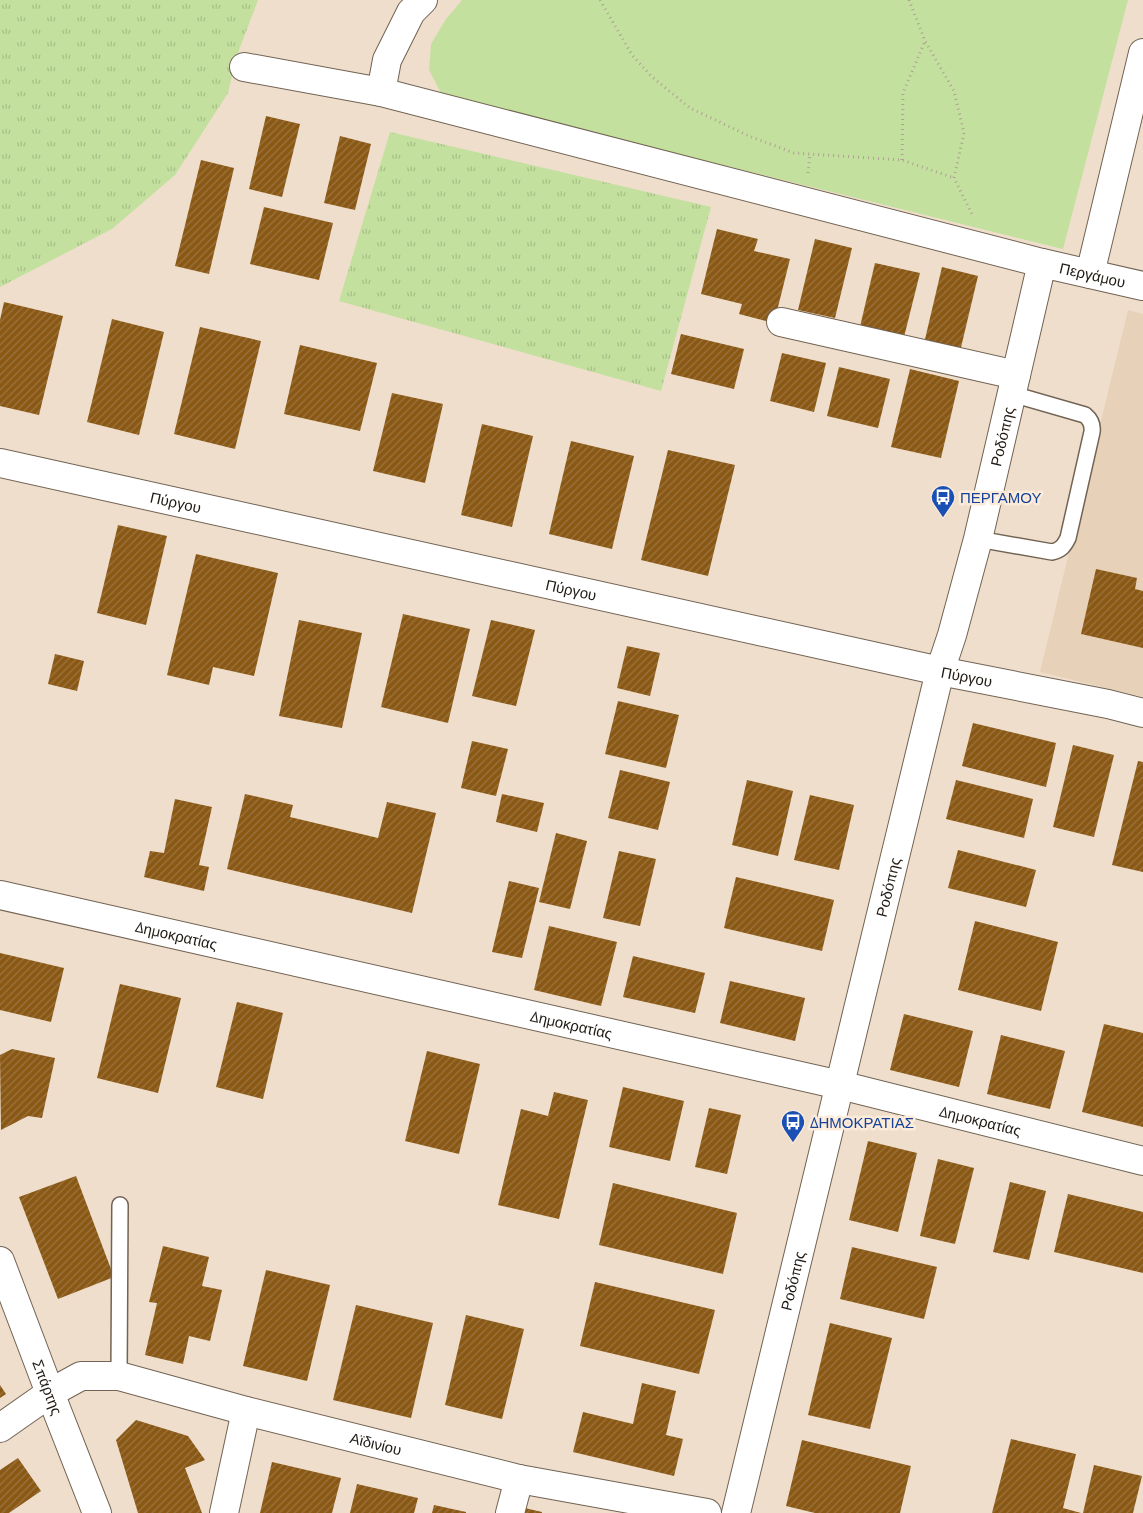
<svg xmlns="http://www.w3.org/2000/svg" width="1143" height="1513" font-family="'PT Sans',sans-serif">
	<style>
		.built { fill: #e7d1b9 }
		.grass { fill: url(#grass-tufts) }
		.green { fill: #c3e09e }
		.building { fill: url(#building-hatch) }
		.lines { fill: none; stroke-linecap: round; stroke-linejoin: round }
		.service-casing { stroke: #726353; stroke-width: 18 }
		.minor-casing { stroke: #726353; stroke-width: 30 }
		.tertiary-casing { stroke: #726353; stroke-width: 30 }
		.path { stroke: #afa193; stroke-width: 3; stroke-dasharray: 1 4; stroke-linecap: butt }
		.service { stroke: #fff; stroke-width: 15 }
		.minor { stroke: #fff; stroke-width: 28 }
		.tertiary { stroke: #fff; stroke-width: 28 }
		.labels { text-anchor: middle; dominant-baseline: central; stroke-width: 5; stroke-linejoin: round; paint-order: stroke }
		.street-label { font-size: 15px; fill: #201a14; stroke: #fcebd9 }
		.transit-label { font-size: 15px; fill: #164399; stroke: #fcebd9; text-anchor: start }
	</style>
	<defs>
		<pattern id="grass-tufts" width="24" height="20" patternUnits="userSpaceOnUse" patternTransform="scale(1.25)"><rect width="24" height="20" fill="#c3e09e"/><path d="M3 7l-1-3M5 7V3M7 7l1-3M15 17l-1-3M17 17v-4M19 17l1-3" fill="none" stroke="#a7c087"/></pattern>
		<pattern id="building-hatch" width="6" height="6" patternUnits="userSpaceOnUse" patternTransform="scale(1.25)"><rect width="6" height="6" fill="#8a5813"/><path d="M-1 1l2-2M0 6l6-6M5 7l2-2" fill="none" stroke="#997544"/></pattern>
	</defs>
	<rect width="100%" height="100%" fill="#efdecc"/>
	<polygon class="built" points="1128,310 1143,314 1143,697 1040,672"/>
	<g class="grass">
		<polygon points="0,0 258,0 236,58 228,93 175,175 112,229 0,287"/>
		<polygon points="390,132 711,207 661,391 339,301"/>
	</g>
	<polygon class="green" points="462,0 1128,0 1063,249 698,159 468,109 442,95 429,70 431,44 446,19"/>
	<g class="building">
		<polygon points="266,116 300,124 282,197 249,189"/>
		<polygon points="340,136 371,144 355,210 324,203"/>
		<polygon points="201,160 234,168 209,274 175,266"/>
		<polygon points="264,207 333,223 319,280 250,264"/>
		<polygon points="717,229 758,239 754,251 790,259 774,323 739,314 742,304 701,294"/>
		<polygon points="815,239 852,248 835,318 798,310"/>
		<polygon points="875,263 920,273 903,341 859,331"/>
		<polygon points="942,267 978,276 958,360 922,352"/>
		<polygon points="4,302 63,316 39,415 0,406 0,320"/>
		<polygon points="112,319 164,332 139,435 87,422"/>
		<polygon points="200,327 261,341 235,449 174,434"/>
		<polygon points="681,334 744,349 734,389 671,374"/>
		<polygon points="300,345 377,363 360,431 284,414"/>
		<polygon points="782,353 826,363 814,412 770,401"/>
		<polygon points="839,367 890,379 878,428 827,416"/>
		<polygon points="910,369 959,381 941,458 891,447"/>
		<polygon points="392,393 443,404 425,483 373,471"/>
		<polygon points="482,424 533,436 512,527 461,515"/>
		<polygon points="571,441 634,456 612,549 549,534"/>
		<polygon points="668,450 735,465 708,576 641,560"/>
		<polygon points="118,525 167,536 146,625 97,613"/>
		<polygon points="196,554 278,573 254,676 213,667 209,685 167,675"/>
		<polygon points="1096,569 1137,578 1135,589 1143,591 1143,648 1081,634"/>
		<polygon points="403,614 470,629 448,723 381,707"/>
		<polygon points="299,620 362,633 342,728 279,716"/>
		<polygon points="491,620 535,630 516,706 472,696"/>
		<polygon points="627,646 660,653 650,696 617,688"/>
		<polygon points="55,654 84,661 77,691 48,684"/>
		<polygon points="618,701 679,715 666,768 605,754"/>
		<polygon points="973,723 1056,743 1046,787 962,766"/>
		<polygon points="472,741 508,749 496,796 461,788"/>
		<polygon points="1073,745 1114,755 1094,837 1053,827"/>
		<polygon points="1138,761 1143,762 1143,872 1112,865"/>
		<polygon points="620,770 670,782 658,830 608,818"/>
		<polygon points="747,780 793,791 778,856 732,845"/>
		<polygon points="956,780 1033,799 1024,838 946,819"/>
		<polygon points="245,794 293,805 290,817 378,838 387,802 436,813 412,913 227,869"/>
		<polygon points="502,794 544,803 537,832 496,822"/>
		<polygon points="810,795 854,805 839,870 794,860"/>
		<polygon points="175,799 212,807 199,865 209,867 204,891 144,877 150,851 164,853"/>
		<polygon points="556,833 587,841 570,909 539,902"/>
		<polygon points="958,850 1036,870 1026,907 948,888"/>
		<polygon points="619,851 656,859 640,926 603,918"/>
		<polygon points="736,877 834,900 822,951 724,928"/>
		<polygon points="509,881 539,888 522,958 492,952"/>
		<polygon points="975,921 1058,942 1041,1011 958,990"/>
		<polygon points="549,926 617,942 601,1006 534,990"/>
		<polygon points="0,953 64,968 51,1022 0,1010"/>
		<polygon points="633,956 705,973 695,1013 623,997"/>
		<polygon points="730,981 805,998 795,1041 720,1023"/>
		<polygon points="120,984 181,998 158,1093 97,1078"/>
		<polygon points="237,1002 283,1013 263,1099 216,1087"/>
		<polygon points="904,1014 973,1031 959,1087 890,1070"/>
		<polygon points="1104,1024 1143,1033 1143,1127 1082,1112"/>
		<polygon points="1001,1035 1065,1051 1050,1109 987,1094"/>
		<polygon points="12,1049 55,1058 42,1118 28,1116 1,1130 0,1055"/>
		<polygon points="427,1051 480,1064 459,1154 405,1141"/>
		<polygon points="623,1087 684,1101 670,1161 609,1147"/>
		<polygon points="554,1092 588,1100 559,1219 498,1205 521,1109 548,1116"/>
		<polygon points="709,1108 741,1115 727,1174 695,1167"/>
		<polygon points="868,1141 917,1153 898,1232 849,1220"/>
		<polygon points="938,1159 974,1168 955,1244 920,1236"/>
		<polygon points="76,1176 114,1277 58,1299 19,1197"/>
		<polygon points="1010,1182 1046,1191 1029,1260 993,1252"/>
		<polygon points="613,1183 737,1213 723,1274 599,1245"/>
		<polygon points="1068,1194 1143,1212 1143,1273 1054,1252"/>
		<polygon points="163,1246 209,1257 202,1286 222,1290 210,1341 189,1336 183,1364 145,1355 157,1303 149,1302"/>
		<polygon points="852,1247 937,1267 924,1319 840,1299"/>
		<polygon points="266,1270 330,1285 307,1381 243,1366"/>
		<polygon points="595,1282 715,1310 699,1374 580,1346"/>
		<polygon points="356,1305 433,1323 411,1418 333,1400"/>
		<polygon points="466,1315 524,1329 502,1419 445,1405"/>
		<polygon points="830,1323 892,1338 870,1429 808,1415"/>
		<polygon points="642,1383 676,1391 666,1435 683,1439 674,1476 573,1452 583,1412 633,1424"/>
		<polygon points="0,1385 6,1394 0,1398"/>
		<polygon points="136,1420 188,1436 205,1460 185,1468 202,1513 138,1513 116,1440"/>
		<polygon points="1011,1439 1076,1454 1063,1508 1081,1513 992,1513"/>
		<polygon points="802,1440 911,1466 900,1513 815,1513 786,1506"/>
		<polygon points="18,1458 41,1491 9,1513 0,1513 0,1470"/>
		<polygon points="272,1462 341,1478 332,1513 260,1513"/>
		<polygon points="1094,1465 1142,1476 1133,1513 1083,1513"/>
		<polygon points="357,1484 418,1498 414,1513 350,1513"/>
		<polygon points="434,1505 466,1512 466,1513 432,1513"/>
		<polygon points="516,1506 542,1512 542,1513 514,1513"/>
	</g>
	<g class="lines">
		<g class="service-casing">
			<g id="service">
				<path d="M978,539L1052,552C1061,550 1064,546 1068,538L1092,432C1093,425 1091,420 1085,415L1012,394"/>
				<polyline points="119,1376 120,1205"/>
			</g>
		</g>
		<g class="minor-casing">
			<g id="minor">
				<polyline points="244,67 381,92 1042,263"/>
				<polyline points="381,92 387,60 411,12 423,0"/>
				<polyline points="781,322 1016,375"/>
				<path id="s1" d="M0,463L940,671L1108,704L1143,713"/>
				<path id="s2" d="M0,895L840,1085L1143,1161"/>
				<path id="s3" d="M0,1261L50,1393L97,1513"/>
				<path id="s4" d="M0,1428L50,1393L81,1376H119L246,1411L519,1479L707,1513"/>
				<polyline points="224,1513 246,1411"/>
				<polyline points="510,1513 519,1479"/>
			</g>
		</g>
		<g class="tertiary-casing">
			<g id="tertiary">
				<polyline points="1090,274 1143,53"/>
				<path id="s5" d="M736,1513L940,671L952,635L978,539L1042,263L1143,286"/>
			</g>
		</g>
		<g class="path">
			<polyline points="600,0 632,55 651,76 690,108 749,136 794,153 902,160 954,178"/>
			<polyline points="909,0 925,41 954,91 964,133 954,178 972,214"/>
			<polyline points="902,160 903,93 925,41"/>
			<polyline points="808,173 810,154"/>
		</g>
		<use href="#service" class="service"/>
		<use href="#minor" class="minor"/>
		<use href="#tertiary" class="tertiary"/>
	</g>
	<defs>
		<g id="bus-pin" transform="scale(1.25)"><path d="M0 17L-7.5 6A9.5 9.5 0 1 1 7.5 6Z" fill="#1a4fb4" stroke="#fcebd9"/><path d="M-5-6H5V4H4V6H2V4H-2V6H-4V4H-5ZM-3.5-4V0h7V-4ZM-3.5 1.2v1.5H-2V1.2ZM2 1.2v1.5H3.5V1.2Z" fill="#fff"/></g>
	</defs>
	<g fill-rule="evenodd">
		<use href="#bus-pin" x="943" y="497"/>
		<use href="#bus-pin" x="793" y="1122"/>
	</g>
	<g class="labels">
		<g class="street-label">
			<text stroke="none"><textPath href="#s5" startOffset="1339">Περγάμου</textPath></text>
			<text stroke="none"><textPath href="#s5" startOffset="1109">Ροδόπης</textPath></text>
			<text stroke="none"><textPath href="#s1" startOffset="180">Πύργου</textPath></text>
			<text stroke="none"><textPath href="#s1" startOffset="585">Πύργου</textPath></text>
			<text stroke="none"><textPath href="#s1" startOffset="990">Πύργου</textPath></text>
			<text stroke="none"><textPath href="#s5" startOffset="644">Ροδόπης</textPath></text>
			<text stroke="none"><textPath href="#s2" startOffset="181">Δημοκρατίας</textPath></text>
			<text stroke="none"><textPath href="#s2" startOffset="586">Δημοκρατίας</textPath></text>
			<text stroke="none"><textPath href="#s2" startOffset="1006">Δημοκρατίας</textPath></text>
			<text stroke="none"><textPath href="#s5" startOffset="239">Ροδόπης</textPath></text>
			<text stroke="none"><textPath href="#s3" startOffset="135">Σπάρτης</textPath></text>
			<text stroke="none"><textPath href="#s4" startOffset="400">Αϊδινίου</textPath></text>
		</g>
		<g class="transit-label">
			<text x="960" y="497">ΠΕΡΓΑΜΟΥ</text>
			<text x="810" y="1122">ΔΗΜΟΚΡΑΤΙΑΣ</text>
		</g>
	</g>
</svg>
